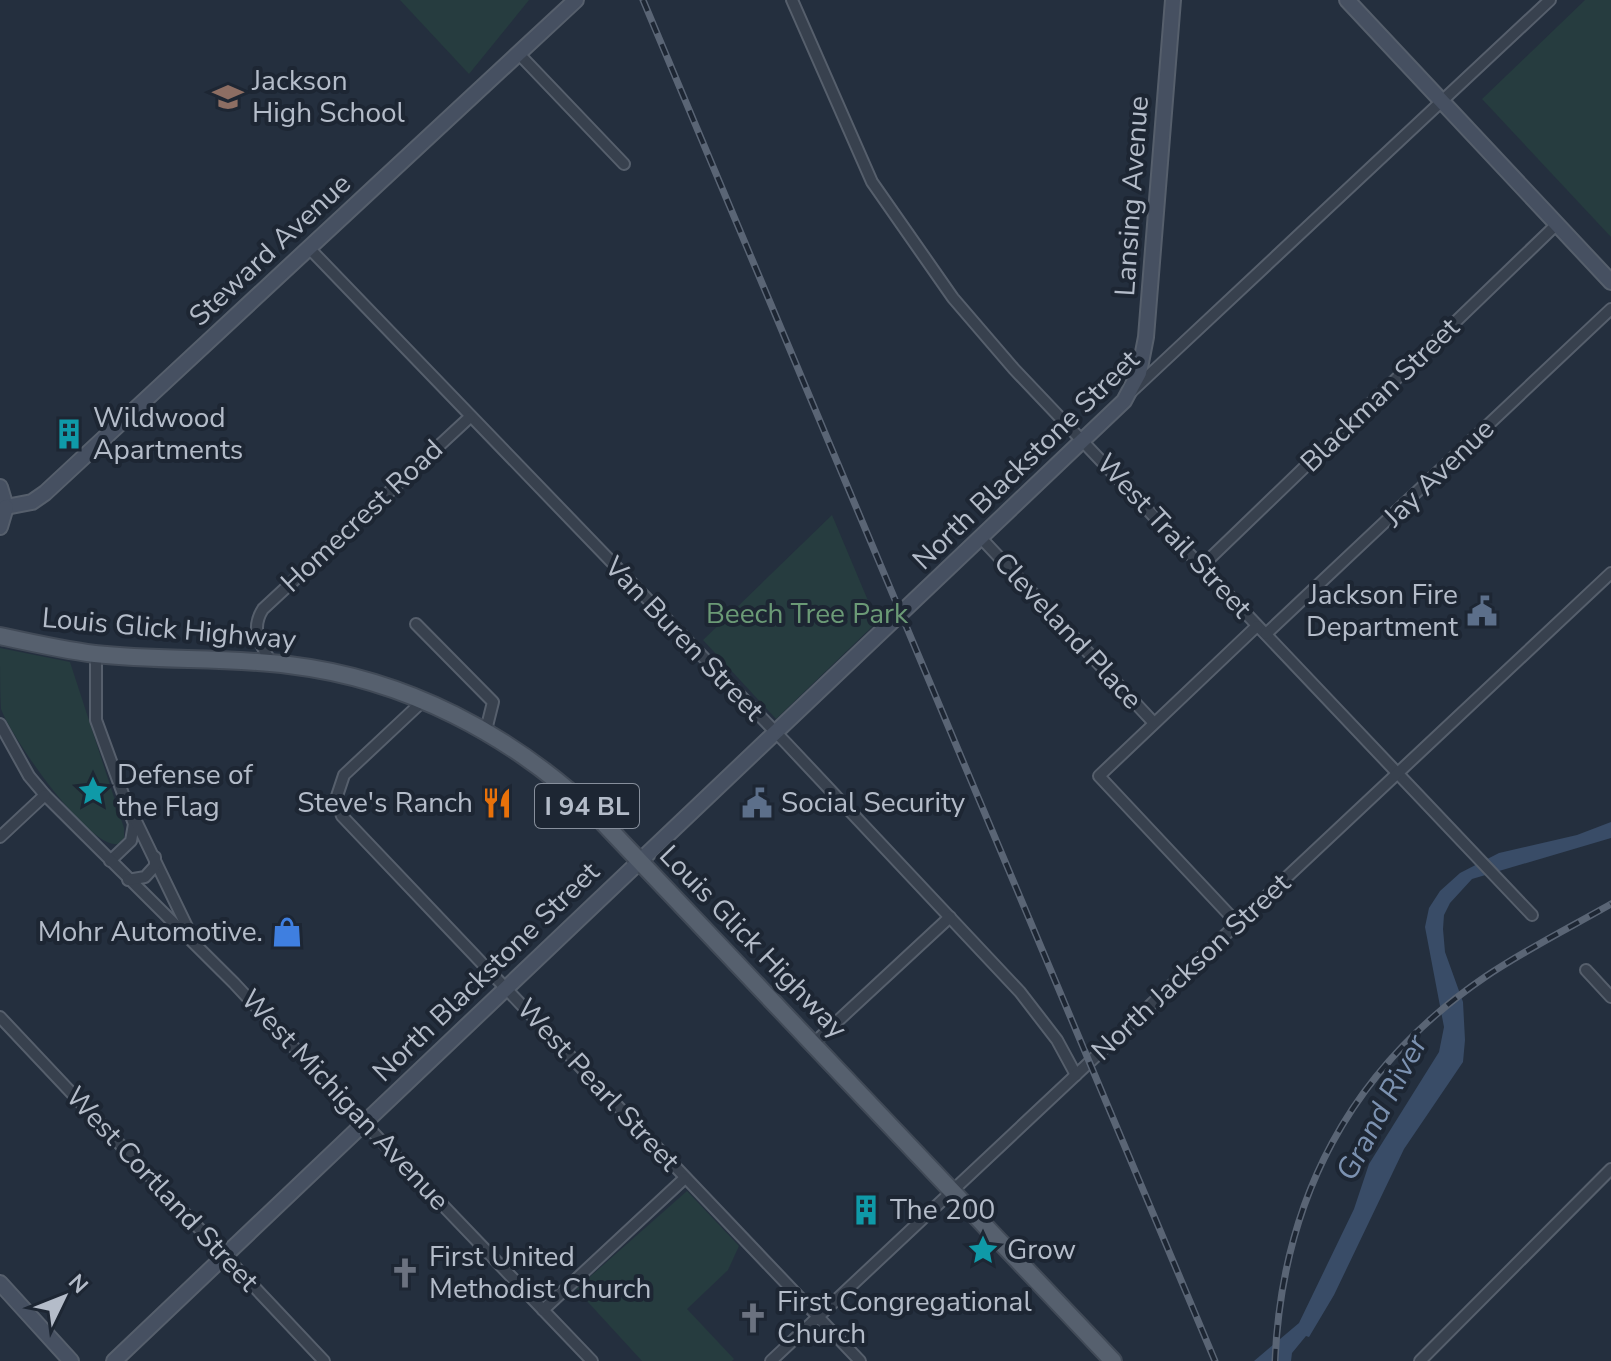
<svg xmlns="http://www.w3.org/2000/svg" width="1611" height="1361" font-family="'Nunito Sans',sans-serif">
	<style>
		.green { fill: #263c3f }
		.water { fill: #394c67 }
		.lines { fill: none; stroke-linecap: round; stroke-linejoin: round }
		.street-casing { stroke: #565f6c; stroke-width: 14 }
		.secondary-casing { stroke: #565f6c; stroke-width: 18 }
		.primary-casing { stroke: #414a57; stroke-width: 20 }
		.street { stroke: #38414e; stroke-width: 10 }
		.secondary { stroke: #465061; stroke-width: 14 }
		.primary { stroke: #56606e; stroke-width: 16 }
		.rail-casing { stroke: #5a6575; stroke-width: 7 }
		.rail { stroke: #1d2633; stroke-width: 4; stroke-dasharray: 12; stroke-linecap: butt }
		.labels { text-anchor: middle; dominant-baseline: central; stroke-width: 8; stroke-linejoin: round; paint-order: stroke }
		.shield { fill: #1d2633; stroke: #878f9c; stroke-width: 2 }
		.shield-label { font-size: 26px; font-weight: bold; fill: #b4bcc9 }
		.poi-label { font-size: 28px; fill: #b4bcc9; stroke: #1d2633; text-anchor: start }
		.street-label { font-size: 28px; fill: #b4bcc9; stroke: #1d2633 }
		.park-label { font-size: 28px; fill: #6b9a76; stroke: #1d2633 }
		.water-label { font-size: 30px; font-style: italic; fill: #7c92b1; stroke: #1d2633 }
	</style>
	<rect width="100%" height="100%" fill="#242f3e"/>
	<g class="green">
		<polygon points="400,0 529,0 469,74"/>
		<polygon points="1585,0 1611,0 1611,237 1482,99"/>
		<polygon points="832,515 877,622 776,719 703,640"/>
		<path d="M0,648L70,662L124,828V838L118,844C89,850 11,737 1,709C0,693 0,666 0,648Z"/>
		<polygon points="687,1191 739,1246 728,1270 687,1309 734,1359 732,1361 642,1361 576,1289"/>
	</g>
	<polygon class="water" points="1611,822 1611,838 1472,879 1450,903 1444,915 1443,929 1445,952 1463,1002 1465,1040 1463,1062 1404,1149 1334,1295 1309,1337 1306,1336 1292,1353 1291,1361 1254,1361 1299,1323 1354,1209 1369,1164 1439,1052 1444,1027 1425,927 1429,908 1440,891 1460,873 1499,853 1577,835"/>
	<g class="lines">
		<g class="street-casing">
			<g id="street">
				<polyline points="792,0 872,182 953,298 1014,369 1532,915"/>
				<polyline points="519,54 624,164"/>
				<polyline points="310,249 787,744 1020,992 1057,1040 1076,1075"/>
				<polyline points="1131,392 1550,0"/>
				<polyline points="982,539 1154,723"/>
				<polyline points="1203,565 1556,225"/>
				<polyline points="416,624 493,702 486,730"/>
				<polyline points="1266,634 1611,309"/>
				<polyline points="96,654 96,720 134,824 131,841 110,861"/>
				<path d="M272,663C260,645 250,629 263,609L470,417"/>
				<polyline points="424,700 344,775 336,799 342,816 860,1361"/>
				<polyline points="0,724 29,776 45,795 234,983 364,1123 592,1361"/>
				<polyline points="134,817 191,935"/>
				<polyline points="0,837 45,795"/>
				<polyline points="128,880 145,877 155,866 155,857"/>
				<polyline points="1237,923 1099,776 1257,626"/>
				<polyline points="1586,970 1611,997"/>
				<polyline points="0,1017 324,1361"/>
				<polyline points="814,1043 950,917"/>
				<polyline points="543,1310 685,1178"/>
				<polyline points="771,1361 1611,573"/>
				<polyline points="1420,1361 1611,1169"/>
			</g>
		</g>
		<g class="secondary-casing">
			<g id="secondary">
				<polyline points="1347,0 1611,282"/>
				<polyline points="0,487 6,507"/>
				<polyline points="6,507 32,502 45,493 576,0"/>
				<polyline points="0,527 6,507"/>
				<polyline points="0,1283 71,1361"/>
				<polyline points="114,1361 1124,401 1139,373 1146,337 1173,0"/>
			</g>
		</g>
		<g class="primary-casing">
			<path id="primary" d="M0,636C32,643 63,650 95,654C160,661 225,657 289,665C406,679 510,734 595,814L1113,1361"/>
		</g>
		<use href="#street" class="street"/>
		<use href="#secondary" class="secondary"/>
		<use href="#primary" class="primary"/>
		<g class="rail-casing">
			<g id="rail">
				<polyline points="643,0 1215,1361"/>
				<path d="M1275,1361C1282,1200 1350,1069 1485,977C1525,950 1569,928 1611,904"/>
			</g>
		</g>
		<use href="#rail" class="rail"/>
	</g>
	<defs>
		<g id="school-bare" transform="scale(2.4)"><path d="M0-5L7-2L0 1L-7-2ZM-4 1L0 2.5L4 1V4Q0 6-4 4Z" fill="#8d6e63" stroke="#1d2633" stroke-width="2.5" paint-order="stroke"/></g>
		<g id="building-bare" transform="scale(2.4)"><path d="M-4-6H4V6H1V3H-1V6H-4ZM-2.5-4.3h1.7v1.8h-1.7ZM.8-4.3h1.7v1.8H.8ZM-2.5-1h1.7V.8h-1.7ZM.8-1h1.7V.8H.8Z" fill="#0f9aa8" stroke="#1d2633" stroke-width="2.5" paint-order="stroke"/></g>
		<g id="civic-bare" transform="scale(2.4)"><path d="M-.6-6.5H3V-4.5H.6V-3L4-1V1h2V6H-6V1h2V-1L-.6-3ZM-1.2 2.5V6h2.4V2.5Z" fill="#5c6f8a" stroke="#1d2633" stroke-width="2.5" paint-order="stroke"/></g>
		<g id="sight-bare" transform="scale(2.4)"><path d="M0-6L1.8-2.2L6-1.7L2.9 1.2L3.7 5.4L0 3.3L-3.7 5.4L-2.9 1.2L-6-1.7L-1.8-2.2Z" fill="#0f9aa8" stroke="#1d2633" stroke-width="2.5" paint-order="stroke"/></g>
		<g id="restaurant-bare" transform="scale(2.4)"><path d="M-5-6h1v4h1v-4h1v4h1v-4h1v5L-1.5 .5V6h-2V.5L-5-1ZM5-6V6H3V1.5H1.5Q1.5-4 5-6Z" fill="#e8710a" stroke="#1d2633" stroke-width="2.5" paint-order="stroke"/></g>
		<g id="shop-bare" transform="scale(2.4)"><path d="M-5-2.5h2.3a2.7 3.5 0 0 1 5.4 0H5L5.5 6h-11ZM-1.5-2.5h3a1.5 2.3 0 0 0-3 0Z" fill="#3f7fe0" stroke="#1d2633" stroke-width="2.5" paint-order="stroke"/></g>
		<g id="church-bare" transform="scale(2.4)"><path d="M-1.2-6h2.4v3.5h3.3v2.4h-3.3V6h-2.4V-.1h-3.3v-2.4h3.3Z" fill="#6b7280" stroke="#1d2633" stroke-width="2.5" paint-order="stroke"/></g>
	</defs>
	<g fill-rule="evenodd">
		<use href="#school-bare" x="228" y="97"/>
		<use href="#building-bare" x="69" y="434"/>
		<use href="#civic-bare" x="1482" y="611"/>
		<use href="#sight-bare" x="93" y="791"/>
		<use href="#restaurant-bare" x="497" y="803"/>
		<use href="#civic-bare" x="757" y="803"/>
		<use href="#shop-bare" x="287" y="932"/>
		<use href="#building-bare" x="866" y="1210"/>
		<use href="#sight-bare" x="983" y="1250"/>
		<use href="#church-bare" x="405" y="1273"/>
		<use href="#church-bare" x="753" y="1318"/>
	</g>
	<g class="labels">
		<rect class="shield" x="535" y="784" width="104" height="44" rx="6"/>
		<g class="shield-label">
			<text x="587" y="806">I 94 BL</text>
		</g>
		<g class="poi-label">
			<text x="252" y="81">Jackson<tspan x="252" dy="32">High School</tspan></text>
			<text x="93" y="418">Wildwood<tspan x="93" dy="32">Apartments</tspan></text>
			<text x="1458" y="595" text-anchor="end">Jackson Fire<tspan x="1458" dy="32">Department</tspan></text>
			<text x="117" y="775">Defense of<tspan x="117" dy="32">the Flag</tspan></text>
			<text x="473" y="803" text-anchor="end">Steve's Ranch</text>
			<text x="781" y="803">Social Security</text>
			<text x="263" y="932" text-anchor="end">Mohr Automotive.</text>
			<text x="890" y="1210">The 200</text>
			<text x="1007" y="1250">Grow</text>
			<text x="429" y="1257">First United<tspan x="429" dy="32">Methodist Church</tspan></text>
			<text x="777" y="1302">First Congregational<tspan x="777" dy="32">Church</tspan></text>
		</g>
		<g class="street-label">
			<text transform="translate(1132 196) rotate(-86)">Lansing Avenue</text>
			<text transform="translate(270 250) rotate(-43)">Steward Avenue</text>
			<text transform="translate(1380 395) rotate(-44)">Blackman Street</text>
			<text transform="translate(1026 460) rotate(-44)">North Blackstone Street</text>
			<text transform="translate(1439 473) rotate(-44)">Jay Avenue</text>
			<text transform="translate(362 516) rotate(-43)">Homecrest Road</text>
			<text transform="translate(1174 536) rotate(47)">West Trail Street</text>
			<text transform="translate(169 629) rotate(5)">Louis Glick Highway</text>
			<text transform="translate(1068 631) rotate(47)">Cleveland Place</text>
			<text transform="translate(684 639) rotate(46)">Van Buren Street</text>
			<text transform="translate(753 942) rotate(46)">Louis Glick Highway</text>
			<text transform="translate(1191 967) rotate(-43)">North Jackson Street</text>
			<text transform="translate(486 972) rotate(-44)">North Blackstone Street</text>
			<text transform="translate(598 1085) rotate(47)">West Pearl Street</text>
			<text transform="translate(345 1100) rotate(47)">West Michigan Avenue</text>
			<text transform="translate(162 1189) rotate(47)">West Cortland Street</text>
		</g>
		<g class="park-label">
			<text x="807" y="614">Beech Tree Park</text>
		</g>
		<g class="water-label">
			<text transform="translate(1382 1108) rotate(-62)">Grand River</text>
		</g>
	</g>
	<g transform="translate(64 1297) rotate(47)" stroke="#1d2633" stroke-width="6" paint-order="stroke">
	<path d="M0-6L14 30L0 20L-14 30Z" fill="#b4bcc9"/>
	<text y="-12" font-size="22" font-weight="bold" text-anchor="middle" fill="#b4bcc9">N</text>
	</g>
</svg>
